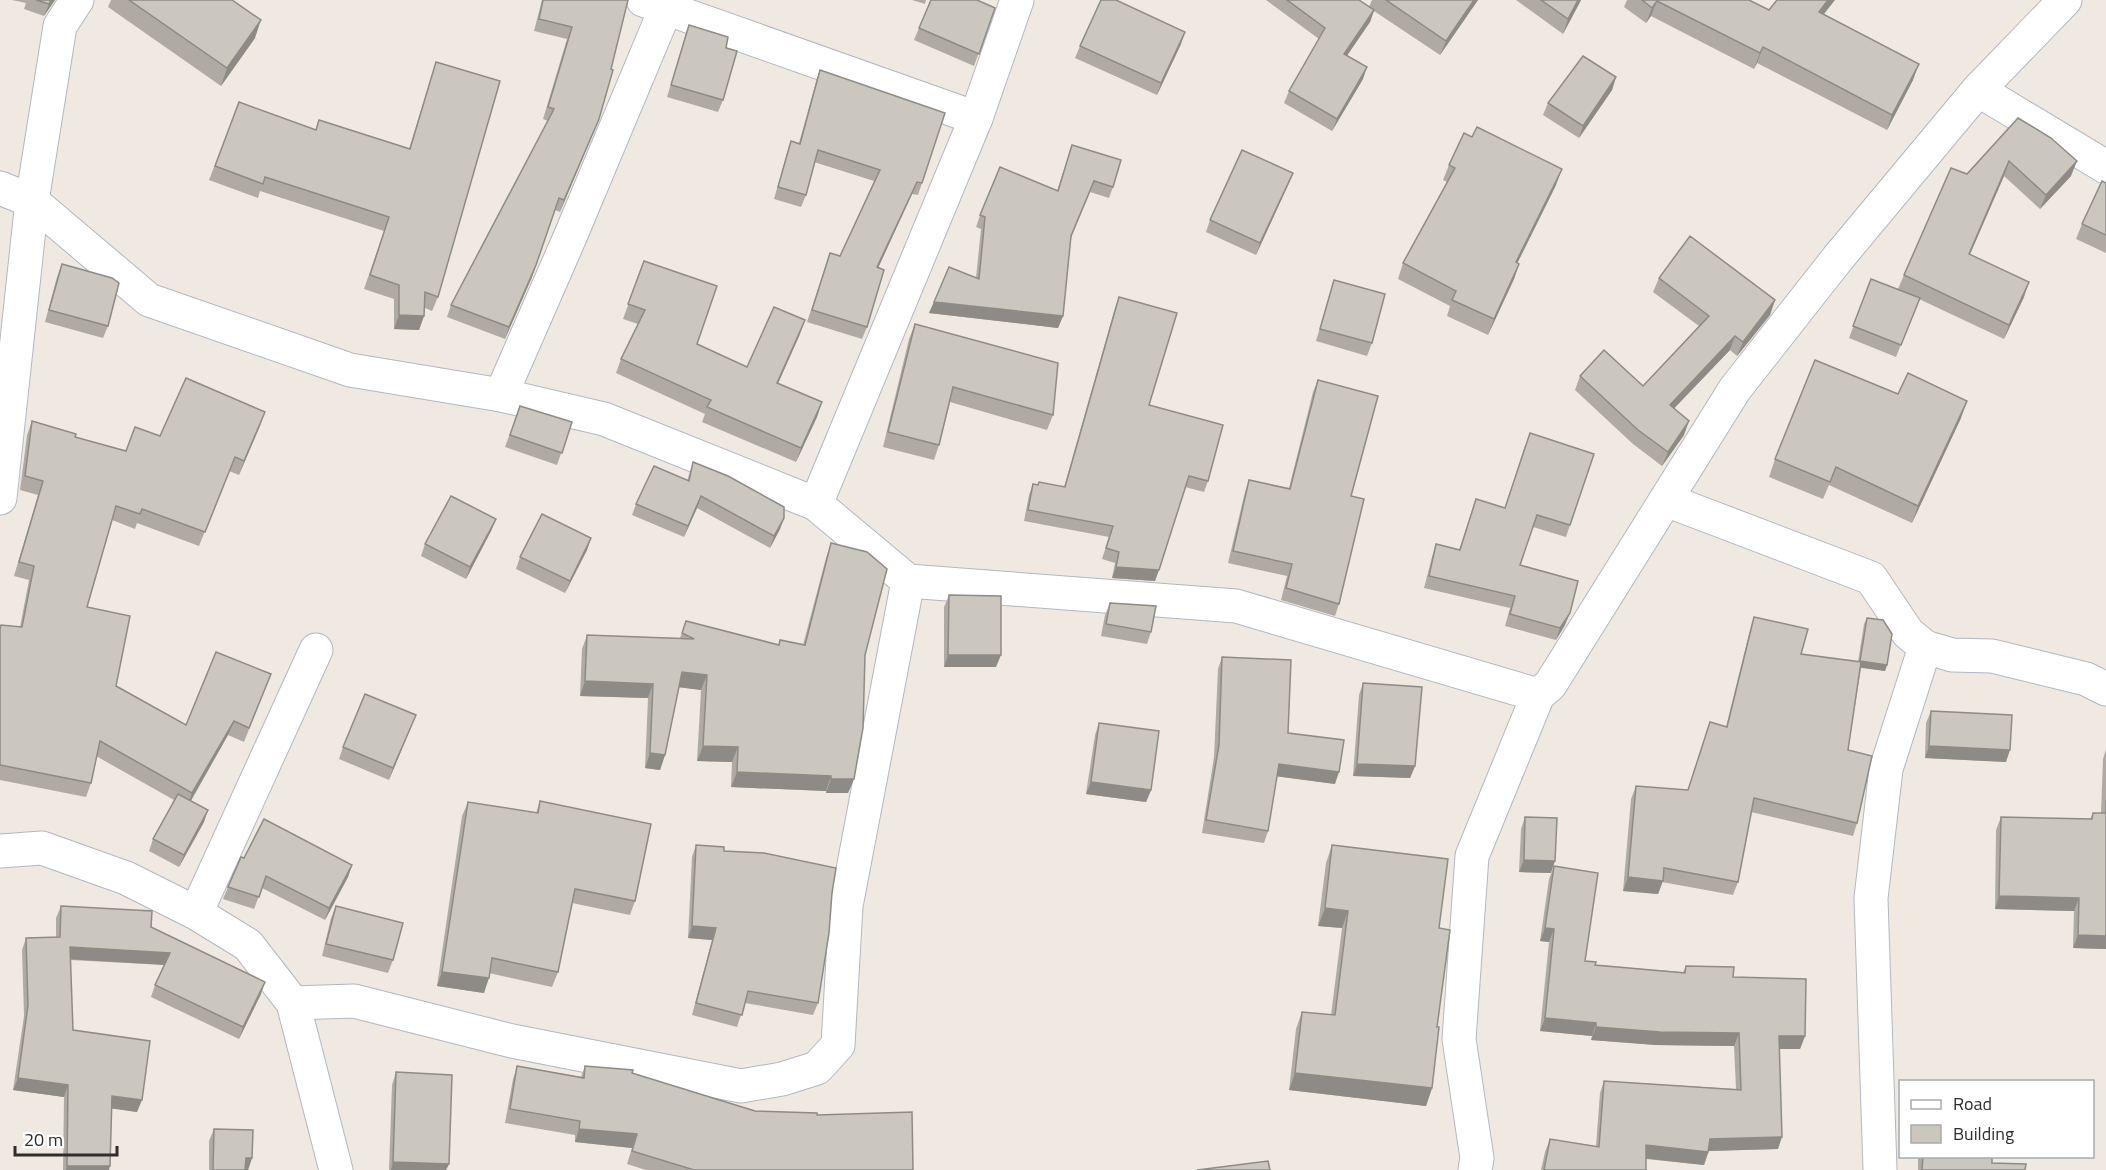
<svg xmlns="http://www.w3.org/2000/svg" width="2106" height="1170" font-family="'Titillium Web',sans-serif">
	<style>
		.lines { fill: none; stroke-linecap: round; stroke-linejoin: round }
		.minor-casing { stroke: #b4b7c1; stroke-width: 35 }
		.minor { stroke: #fff; stroke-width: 33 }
		.wall { fill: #afaba4 }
		.shaded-wall { fill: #8e8b86 }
		.building { fill: #cbc7bf; stroke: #8e8b86; stroke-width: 1.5 }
	</style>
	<rect width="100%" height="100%" fill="#efe9e1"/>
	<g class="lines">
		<g class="minor-casing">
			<g id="minor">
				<polyline points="643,0 976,118"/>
				<polyline points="1978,90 2106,167"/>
				<polyline points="0,188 32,201 149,300 350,370 501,395 604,419 816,504 908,581 1236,606 1538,695"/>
				<polyline points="501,395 570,237 666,8"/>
				<polyline points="0,498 32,201 60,26 77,0"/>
				<polyline points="1666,500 1871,578 1908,633 1925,647 1952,655 1992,656 2086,679 2106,689"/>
				<polyline points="816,504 976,118 1017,0"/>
				<polyline points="0,851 42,848 126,878 196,913 248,945 293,1003 336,1170"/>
				<polyline points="196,913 316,650"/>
				<polyline points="293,1003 354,1001 512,1041 741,1086 782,1079 817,1068 838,1045 846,906 908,581"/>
				<polyline points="1475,1170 1477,1158 1459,1039 1472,856 1538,695 1550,685 1735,389 1838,258 1978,90 2065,0"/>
				<polyline points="1880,1170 1871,898 1886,769 1925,647"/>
			</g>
		</g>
		<use href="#minor" class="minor"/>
	</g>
	<g class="wall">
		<polygon points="12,0 55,0 44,16 24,9 26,3"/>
		<polygon points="111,0 232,0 255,38 221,86 108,7"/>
		<polygon points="542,0 628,0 594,131 560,212 555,210 532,277 505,339 447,317 451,305 548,121 543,119 567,39 534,31"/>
		<polygon points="912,0 926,0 925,4"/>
		<polygon points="1266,0 1359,0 1369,7 1372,0 1478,0 1440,55 1374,11 1370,22 1347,55 1363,79 1332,131 1284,103 1289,91 1319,39"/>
		<polygon points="1516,0 1581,0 1563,34"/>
		<polygon points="1627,0 1749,0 1769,10 1824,14 1913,80 1887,130 1757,63 1754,69 1651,16 1646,23 1624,7"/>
		<polygon points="995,8 974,66 914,40 919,28"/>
		<polygon points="689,25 726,48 723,100 718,112 667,97"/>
		<polygon points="1181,44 1157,95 1075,58 1080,46"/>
		<polygon points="436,62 438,297 432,311 425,308 424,316 419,330 394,329 394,299 364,289 384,231 260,191 258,198 209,180 239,102 315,130 409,149"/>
		<polygon points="820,70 922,183 918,195 912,194 878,268 867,327 862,339 807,322 830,253 840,256 874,181 814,162 806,195 801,207 774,199 787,153 791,141 799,143 816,82"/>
		<polygon points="1616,77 1612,90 1579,138 1543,115 1548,103"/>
		<polygon points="2018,118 2071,176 2040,209 2004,176 1970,254 2024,297 2004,339 1919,299 1896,357 1849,338 1871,279 1898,289 1904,275 1967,174"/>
		<polygon points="1072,145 1113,187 1109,198 1090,192 1071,238 1063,316 1058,328 929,313 934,302 976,278 981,229 976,227 980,215 1057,191"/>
		<polygon points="1449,165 1556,185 1517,263 1519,264 1514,279 1488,335 1447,316 1450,306 1398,279 1403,263 1447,182 1443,180"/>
		<polygon points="1293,173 1288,185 1256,255 1206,232 1210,220"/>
		<polygon points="2106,183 2106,253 2076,239 2082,224"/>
		<polygon points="644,261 697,344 747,367 800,334 778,383 822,402 817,417 796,462 702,422 705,414 616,373 621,359 638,324 623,319"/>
		<polygon points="62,264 108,326 103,338 45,322 57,277"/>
		<polygon points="1659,278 1775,300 1770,315 1737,356 1730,350 1674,408 1684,435 1662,466 1633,444 1575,390 1580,376 1643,386 1699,326 1653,292"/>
		<polygon points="1334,280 1372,343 1367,356 1316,341"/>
		<polygon points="1119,297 1149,405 1208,481 1204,492 1185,487 1155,581 1112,578 1115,563 1102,559 1109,537 1024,521 1029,495 1033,484 1064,487 1115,308"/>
		<polygon points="915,324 1053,415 1047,430 950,402 939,445 934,460 883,447 909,339"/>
		<polygon points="1318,380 1351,496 1339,604 1335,616 1281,600 1287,576 1228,563 1245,492 1249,480 1289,488 1313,392"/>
		<polygon points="1898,394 1961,418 1912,523 1829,485 1823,499 1769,477 1775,459"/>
		<polygon points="520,406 572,422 557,465 505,447"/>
		<polygon points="265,412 239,475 229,471 199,546 137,523 135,529 112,520 87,607 116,686 186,725 271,674 244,742 228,735 191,801 204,822 179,867 149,851 153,839 174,800 96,756 91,783 86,797 0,780 0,628 20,627 29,580 14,576 38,495 20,490 27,435 32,421 75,437 126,451 160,436"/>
		<polygon points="1525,445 1570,525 1566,537 1533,527 1520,565 1565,625 1556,640 1505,626 1510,608 1424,588 1432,557 1436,544 1459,550 1476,499 1505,508"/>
		<polygon points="693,462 784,518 780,529 770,548 697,508 684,537 632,515 636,504 687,481"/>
		<polygon points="496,519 491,531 466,579 421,556 425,544"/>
		<polygon points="591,538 587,550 565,593 516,569 520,557"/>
		<polygon points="831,543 865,655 854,779 848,793 826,793 826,791 731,787 732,762 697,761 701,690 679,687 665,755 660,770 645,768 648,698 580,696 582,649 587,635 680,638 686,621 778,645 780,640 803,645 826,558"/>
		<polygon points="949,595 996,667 944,667 944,607"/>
		<polygon points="1110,603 1151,632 1147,644 1101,636 1105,615"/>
		<polygon points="1754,617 1801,654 1858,662 1864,624 1867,618 1887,665 1885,671 1861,668 1848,750 1857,823 1853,836 1751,812 1738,882 1733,895 1662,882 1658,894 1623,891 1631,799 1636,786 1688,790 1710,722 1726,727 1750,630"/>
		<polygon points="1222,657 1288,733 1335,784 1277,776 1268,831 1264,843 1202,833 1214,757 1218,669"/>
		<polygon points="1363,683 1415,766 1410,778 1353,776 1359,695"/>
		<polygon points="1931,711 2006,762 1925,758 1926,723"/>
		<polygon points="1099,723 1151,790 1146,802 1086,794 1095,735"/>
		<polygon points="411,727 389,780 339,759 343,747"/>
		<polygon points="2106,749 2106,949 2073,948 2074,911 1995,909 1996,830 2001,817 2090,819 2093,813 2101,813 2103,759"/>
		<polygon points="540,801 635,901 630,915 572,903 558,972 552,987 489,973 484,993 437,986 462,816 468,802 536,813"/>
		<polygon points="1525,817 1551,873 1519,872 1521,829"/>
		<polygon points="696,845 724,851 832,893 818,1003 813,1015 745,1003 737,1027 692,1015 712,940 688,938 692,857"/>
		<polygon points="1332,845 1439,928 1437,1027 1432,1088 1426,1106 1289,1090 1296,1029 1302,1012 1331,1015 1342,928 1318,926 1326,863"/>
		<polygon points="244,858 352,865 348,877 325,920 262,888 254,909 223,899 228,887"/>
		<polygon points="1554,866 1585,961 1595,965 1683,972 1686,966 1733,977 1805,1036 1800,1049 1780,1049 1778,1149 1709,1151 1704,1165 1646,1159 1646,1170 1541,1170 1545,1152 1550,1139 1596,1146 1600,1093 1604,1081 1736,1089 1734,1046 1656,1045 1591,1040 1592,1036 1540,1031 1549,942 1540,941 1549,879"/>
		<polygon points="61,906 151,927 261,994 239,1039 151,997 155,985 165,965 70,960 73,1030 137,1112 112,1108 109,1170 63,1170 64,1097 13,1090 24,1016 22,950 26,938 56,937 56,918"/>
		<polygon points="336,906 393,960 388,973 322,956 331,918"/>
		<polygon points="517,1066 581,1077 585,1066 632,1073 755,1111 817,1115 913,1170 646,1170 627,1164 632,1148 575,1142 575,1135 505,1123 513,1079"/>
		<polygon points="396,1072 449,1164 446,1170 389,1170 392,1085"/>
		<polygon points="214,1129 252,1158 248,1170 209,1170 209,1141"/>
		<polygon points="1918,1156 1992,1156 1992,1163 2025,1170 1918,1170"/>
	</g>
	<g class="shaded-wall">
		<polygon points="51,0 55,0 44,16 49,4"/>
		<polygon points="1474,0 1478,0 1440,55 1446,41"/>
		<polygon points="1578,0 1581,0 1563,34 1568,19"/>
		<polygon points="1828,0 1835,0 1813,28 1819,12"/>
		<polygon points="1657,1 1651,16 1646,23 1652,8"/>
		<polygon points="1374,10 1370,22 1340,66 1344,54"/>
		<polygon points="261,20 255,38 221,86 227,68"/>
		<polygon points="1185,32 1181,44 1157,95 1161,83"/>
		<polygon points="1763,47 1757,63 1754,69 1760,53"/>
		<polygon points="1919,64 1913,80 1887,130 1892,115"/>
		<polygon points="1367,67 1363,79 1332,131 1337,119"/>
		<polygon points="1616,77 1612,90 1579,138 1583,126"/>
		<polygon points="599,119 594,131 560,212 564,200"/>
		<polygon points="2009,161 2004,176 1964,268 1969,254"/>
		<polygon points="2077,161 2071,176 2040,209 2046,195"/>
		<polygon points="1562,169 1556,185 1510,278 1516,262"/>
		<polygon points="1293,173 1288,185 1256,255 1260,243"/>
		<polygon points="917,182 912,194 873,279 877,267"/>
		<polygon points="1519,264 1514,279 1488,335 1494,319"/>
		<polygon points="536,265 532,277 505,339 509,327"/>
		<polygon points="2029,282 2024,297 2004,339 2009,325"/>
		<polygon points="1775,300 1770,315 1737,356 1743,342"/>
		<polygon points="934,302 1063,316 1058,328 929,313"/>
		<polygon points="399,315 424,316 419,330 394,329"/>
		<polygon points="805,320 800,334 772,397 777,383"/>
		<polygon points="1735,336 1730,350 1664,419 1670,405"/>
		<polygon points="1967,401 1961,418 1912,523 1918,506"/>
		<polygon points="822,402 817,417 796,462 801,448"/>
		<polygon points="265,412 260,426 239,475 244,461"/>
		<polygon points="1689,421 1684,435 1662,466 1668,452"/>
		<polygon points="701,496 697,508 684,537 688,526"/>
		<polygon points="784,518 780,529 770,548 774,536"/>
		<polygon points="496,519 491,531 466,579 470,567"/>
		<polygon points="591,538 587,550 565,593 570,581"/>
		<polygon points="1116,567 1159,570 1155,581 1112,578"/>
		<polygon points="1570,613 1565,625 1556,640 1560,628"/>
		<polygon points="948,655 1001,655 996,667 944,667"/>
		<polygon points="1860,661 1887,665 1885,671 1858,667"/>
		<polygon points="682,672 707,675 701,690 677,687"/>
		<polygon points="585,681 653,684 648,698 580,696"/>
		<polygon points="416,715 411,727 389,780 393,768"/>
		<polygon points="234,721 228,735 187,807 192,793"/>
		<polygon points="703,746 738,747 732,762 697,761"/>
		<polygon points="1929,746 2010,750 2006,762 1925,758"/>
		<polygon points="650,753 665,755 660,770 645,768"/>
		<polygon points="1279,764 1339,772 1335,784 1274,776"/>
		<polygon points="1357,764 1415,766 1410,778 1353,776"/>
		<polygon points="737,772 831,776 826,791 731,787"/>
		<polygon points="831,779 854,779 848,793 826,793"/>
		<polygon points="1091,782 1151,790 1146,802 1086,794"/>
		<polygon points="208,810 204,822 179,867 184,855"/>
		<polygon points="1524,860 1555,861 1551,873 1519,872"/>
		<polygon points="352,865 348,877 325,920 329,908"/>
		<polygon points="1628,877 1663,881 1658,894 1623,891"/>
		<polygon points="1999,896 2079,898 2074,911 1995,909"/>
		<polygon points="1325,908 1348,911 1342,928 1318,926"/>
		<polygon points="692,926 716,928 712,940 688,938"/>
		<polygon points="1545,928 1554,929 1549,942 1540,941"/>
		<polygon points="2078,935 2106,936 2106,949 2073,948"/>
		<polygon points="70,947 170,953 166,965 66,959"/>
		<polygon points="442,972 489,978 484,993 437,986"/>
		<polygon points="265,982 261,994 239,1039 243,1027"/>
		<polygon points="1545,1018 1596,1023 1592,1036 1540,1031"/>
		<polygon points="1596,1027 1739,1033 1734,1046 1656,1045 1591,1040"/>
		<polygon points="1779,1036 1805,1036 1800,1049 1775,1049"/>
		<polygon points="1295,1073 1432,1088 1426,1106 1289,1090"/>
		<polygon points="18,1078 68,1085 64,1097 13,1090"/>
		<polygon points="112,1096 142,1100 137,1112 108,1108"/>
		<polygon points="579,1129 637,1134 632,1148 575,1142"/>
		<polygon points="1782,1137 1778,1149 1707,1151 1708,1152 1704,1165 1641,1158 1646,1145 1710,1139"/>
		<polygon points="246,1158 252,1158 248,1170 242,1170"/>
		<polygon points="393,1162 449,1164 446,1170 391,1170"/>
		<polygon points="67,1166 110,1166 109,1170 66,1170"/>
	</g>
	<g class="building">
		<polygon points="36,0 51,0 49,4"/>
		<polygon points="129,0 232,0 261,20 227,68"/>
		<polygon points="543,0 628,0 611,69 613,70 599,119 564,200 559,198 536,265 509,327 451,305 554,109 548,107 572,27 539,19"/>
		<polygon points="931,0 977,0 995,8 979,54 919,28"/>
		<polygon points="1101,0 1116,0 1185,32 1161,83 1080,46"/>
		<polygon points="1287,0 1359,0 1374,10 1344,54 1367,67 1337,119 1289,91 1325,28"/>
		<polygon points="1386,0 1474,0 1446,41"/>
		<polygon points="1541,0 1578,0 1568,19"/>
		<polygon points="1642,0 1749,0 1769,10 1777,0 1828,0 1819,12 1919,64 1892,115 1763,47 1760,53 1657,1 1652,8"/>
		<polygon points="689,25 728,37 726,48 737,51 723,100 671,85"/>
		<polygon points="1583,56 1616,77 1583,126 1548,103"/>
		<polygon points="436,62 500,81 438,297 425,292 424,316 399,315 399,285 370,275 389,217 265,177 263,184 215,166 239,102 316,130 319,120 410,149"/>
		<polygon points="820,70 945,113 922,183 917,182 877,267 884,270 867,327 812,310 830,253 840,256 880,170 818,150 806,195 778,187 791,141 800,144"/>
		<polygon points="2018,118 2051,138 2077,161 2046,195 2009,161 1969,254 2029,282 2009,325 1904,275 1951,168 1967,174"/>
		<polygon points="1477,127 1562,169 1516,262 1519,264 1494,319 1452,300 1456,291 1403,263 1455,168 1449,165 1464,133 1472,137"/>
		<polygon points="1072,145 1121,160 1113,187 1094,181 1071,236 1063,316 934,302 949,267 979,279 985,217 980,215 1000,167 1058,191"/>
		<polygon points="1242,150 1293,173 1260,243 1210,220"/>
		<polygon points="2102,181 2106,183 2106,235 2082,224"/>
		<polygon points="1690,236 1775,300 1743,342 1735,336 1670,405 1689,421 1668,452 1638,430 1580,376 1604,350 1643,386 1709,316 1659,278"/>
		<polygon points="644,261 717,286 697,344 747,367 774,307 805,320 777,383 822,402 801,448 707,407 711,400 621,359 645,310 628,304"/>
		<polygon points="62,264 112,278 119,283 108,326 49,310"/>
		<polygon points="1871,279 1920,298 1901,345 1853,326"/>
		<polygon points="1334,280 1385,294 1372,343 1320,329"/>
		<polygon points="1119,297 1177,313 1149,405 1223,425 1208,481 1189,476 1159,570 1116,567 1119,552 1106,548 1113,526 1028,510 1033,484 1038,485 1039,482 1065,487"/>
		<polygon points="915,324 1058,363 1053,415 953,387 939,445 888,432"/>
		<polygon points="1815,360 1898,394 1908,373 1967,401 1918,506 1836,467 1830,482 1775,459"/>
		<polygon points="186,378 265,412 244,461 235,457 205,532 142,509 140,514 116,506 87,607 130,616 116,686 186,725 216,652 271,674 249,728 234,721 192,793 100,741 91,783 0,765 0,629 1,625 22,627 34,566 19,562 43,481 25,476 32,421 76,434 75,437 126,451 135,427 160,436"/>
		<polygon points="1318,380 1378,396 1351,496 1364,499 1339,604 1286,588 1292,564 1233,551 1249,480 1290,489"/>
		<polygon points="520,406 572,422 562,453 510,435"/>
		<polygon points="1530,433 1594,454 1570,525 1537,515 1520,565 1578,581 1570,613 1560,628 1510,614 1515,596 1429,576 1436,544 1460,550 1476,499 1505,508"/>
		<polygon points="693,462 728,476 784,507 784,518 774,536 701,496 688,526 636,504 654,466 689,481"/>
		<polygon points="451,496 496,519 470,567 425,544"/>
		<polygon points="542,514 591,538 570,581 520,557"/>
		<polygon points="831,543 867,552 887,569 865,655 863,728 854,779 831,779 831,776 737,772 738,747 703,746 707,675 682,672 665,755 650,753 653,684 585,681 587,635 694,639 682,633 686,621 779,645 780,640 805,645"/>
		<polygon points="949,595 1001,596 1001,655 948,655"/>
		<polygon points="1110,603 1156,606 1151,632 1106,624"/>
		<polygon points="1754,617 1808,629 1801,654 1861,662 1848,750 1872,756 1857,823 1754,798 1738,882 1664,868 1663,881 1628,877 1636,786 1688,790 1710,722 1727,727"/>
		<polygon points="1867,618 1883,620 1892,634 1887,665 1860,661"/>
		<polygon points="1222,657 1291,660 1288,733 1344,740 1339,772 1279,764 1268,831 1206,820 1219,745"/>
		<polygon points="1363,683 1422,687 1415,766 1357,764"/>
		<polygon points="365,694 416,715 393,768 343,747"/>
		<polygon points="1931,711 2012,715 2010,750 1929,746"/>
		<polygon points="1099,723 1159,731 1151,790 1091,782"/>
		<polygon points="178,794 208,810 184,855 153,839"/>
		<polygon points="2106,800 2106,936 2078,935 2079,898 1999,896 2001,817 2092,819 2093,813 2106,813"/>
		<polygon points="540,801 651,824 635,901 575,889 558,972 492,958 489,978 442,972 468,802 538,813"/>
		<polygon points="1525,817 1557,818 1555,861 1524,860"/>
		<polygon points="264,819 352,865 329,908 266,876 259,897 228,887 241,857 244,858"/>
		<polygon points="696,845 724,847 724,851 764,853 836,868 832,893 829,933 818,1003 748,991 742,1015 696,1003 716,928 692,926"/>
		<polygon points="1332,845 1448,859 1439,928 1450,930 1437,1027 1439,1027 1432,1088 1295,1073 1302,1012 1335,1015 1348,911 1325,908"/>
		<polygon points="1554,866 1598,873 1585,961 1596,962 1595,965 1685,973 1686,966 1734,967 1733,977 1806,979 1805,1036 1779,1036 1782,1137 1710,1139 1708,1152 1646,1145 1646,1170 1544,1170 1550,1139 1599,1147 1604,1081 1741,1090 1739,1033 1660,1032 1596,1027 1596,1023 1545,1018 1554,929 1545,928"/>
		<polygon points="61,906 152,911 151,927 265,982 243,1027 155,985 170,953 70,947 73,1030 150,1041 142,1100 112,1096 110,1166 67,1166 68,1085 18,1078 28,1005 26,938 60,937"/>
		<polygon points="336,906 403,923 393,960 326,944"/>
		<polygon points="517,1066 584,1078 585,1066 633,1070 632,1073 755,1111 817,1113 817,1115 912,1112 913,1170 694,1170 632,1151 637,1134 579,1129 580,1121 510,1109"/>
		<polygon points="396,1072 452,1075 449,1164 393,1162"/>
		<polygon points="214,1129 253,1130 252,1158 246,1158 245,1170 213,1170"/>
		<polygon points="1923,1156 1992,1156 1992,1163 2026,1164 2025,1170 1922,1170"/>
		<polygon points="1268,1161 1270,1170 1197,1170"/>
	</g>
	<rect x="1899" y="1080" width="195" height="78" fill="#ffffff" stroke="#ababab" stroke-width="1.5"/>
	<rect x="1911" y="1100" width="30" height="9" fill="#ffffff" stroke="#ababab" stroke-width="1.5"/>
	<text x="1953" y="1110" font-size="18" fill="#2e2e2e">Road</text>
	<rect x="1911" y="1125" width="30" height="18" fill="#cbc7bf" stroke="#ababab" stroke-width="1.5"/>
	<text x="1953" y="1140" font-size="18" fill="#2e2e2e">Building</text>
	<path d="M15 1146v9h102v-9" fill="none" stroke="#2e2e2e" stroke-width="3"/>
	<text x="24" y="1146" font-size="18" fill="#2e2e2e" stroke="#ffffff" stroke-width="4.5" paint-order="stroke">20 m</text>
</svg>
